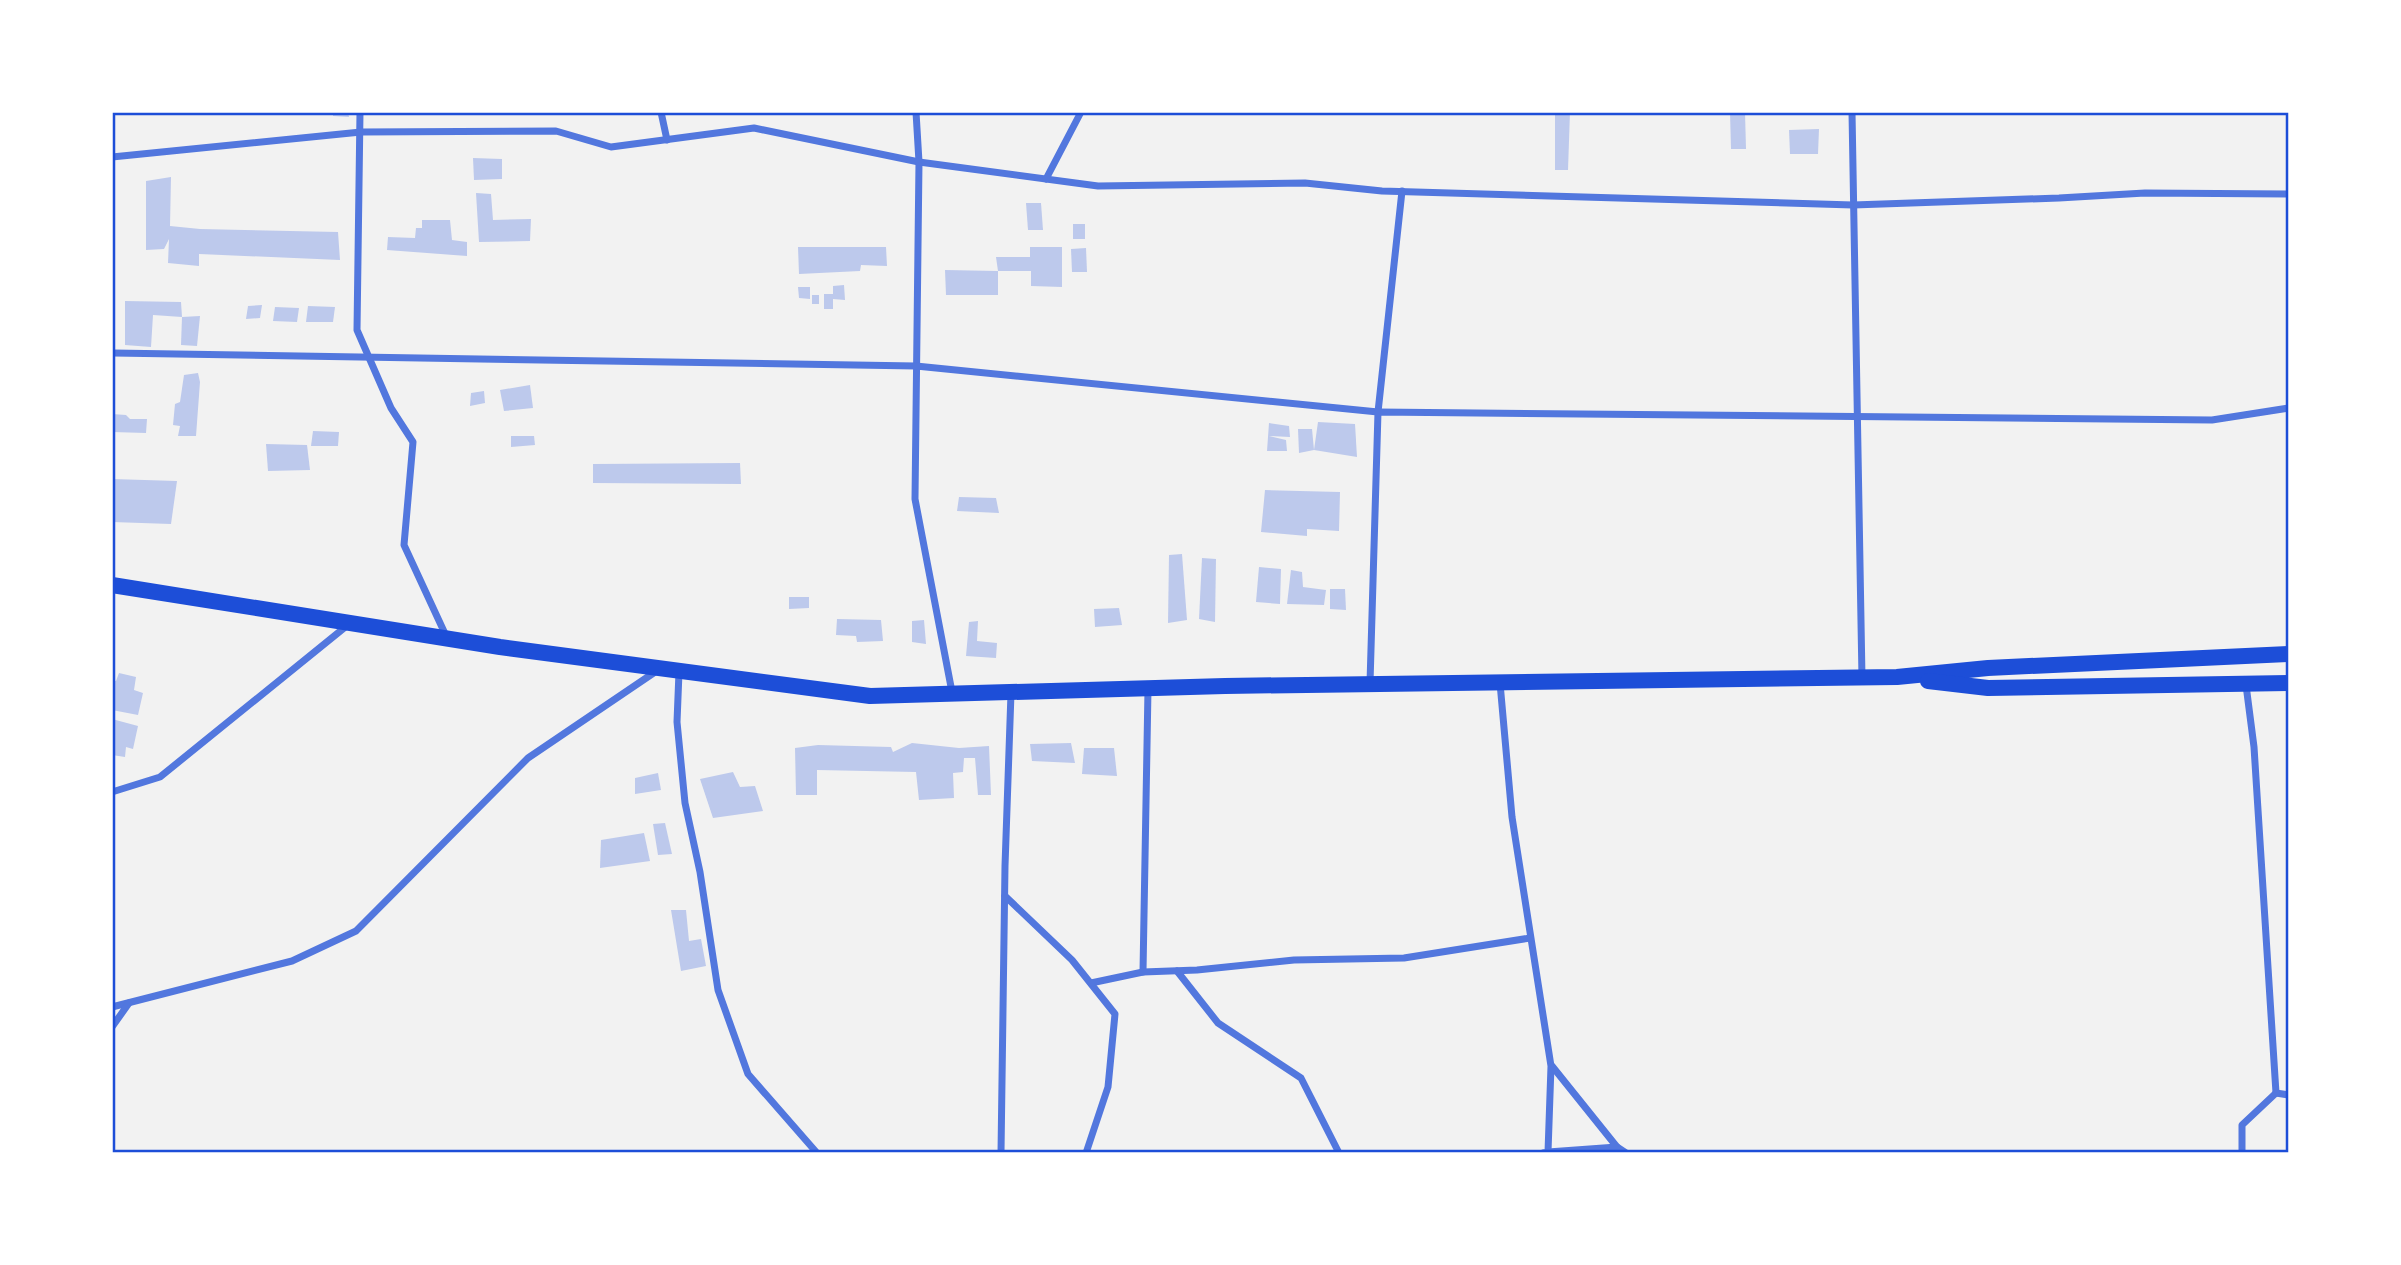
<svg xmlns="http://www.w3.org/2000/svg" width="2401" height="1265" font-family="Helvetica,sans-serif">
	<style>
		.building { fill: #bdc9ec }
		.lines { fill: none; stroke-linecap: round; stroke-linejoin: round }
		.minor { stroke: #5277de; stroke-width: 7 }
		.trunk { stroke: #1d4ed8; stroke-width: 16 }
		.neatline { fill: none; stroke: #1d4ed8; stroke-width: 2.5 }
	</style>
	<rect width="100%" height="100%" fill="#f2f2f2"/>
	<g class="building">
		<polygon points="333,112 348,112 349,117 333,116"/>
		<polygon points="1555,112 1570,112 1568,170 1555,170"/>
		<polygon points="1730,112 1745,112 1746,149 1731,149"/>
		<polygon points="1819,129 1818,154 1790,154 1789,130"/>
		<polygon points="473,158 502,159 502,179 474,180"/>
		<polygon points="171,177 170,226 200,229 338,232 340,260 199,254 199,266 168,263 169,239 164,249 146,250 146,181"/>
		<polygon points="476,193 491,194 493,220 531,219 530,241 479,242"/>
		<polygon points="1026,203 1041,203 1043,230 1028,230"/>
		<polygon points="422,220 450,220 452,240 467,242 467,256 387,250 388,237 415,238 416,228 422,228"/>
		<rect x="1073" y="224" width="12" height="15"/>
		<polygon points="798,247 886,247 887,266 861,265 860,271 799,274"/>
		<polygon points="1030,247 1062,247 1062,287 1031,286 1031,271 998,271 996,257 1030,257"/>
		<polygon points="1086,248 1087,272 1072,272 1071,249"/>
		<polygon points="945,270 998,271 998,295 946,295"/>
		<polygon points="844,285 845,300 833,299 833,309 824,309 824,294 833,294 833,286"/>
		<polygon points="798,287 810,287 810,299 799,298"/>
		<rect x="812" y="295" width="7" height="9"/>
		<polygon points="125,301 181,302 182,317 153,315 151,347 125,345"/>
		<polygon points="262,305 260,318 246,319 248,306"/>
		<polygon points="308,306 335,307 333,322 306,322"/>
		<polygon points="275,307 299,308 297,322 273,321"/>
		<polygon points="200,316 197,346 181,345 182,317"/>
		<polygon points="198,373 200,382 196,436 178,436 180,426 173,425 175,404 180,402 184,375"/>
		<polygon points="530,385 533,408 504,411 500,390"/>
		<polygon points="484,391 485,403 470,406 471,393"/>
		<polygon points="112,414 126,415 130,419 147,419 146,433 112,432"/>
		<polygon points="1318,422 1355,424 1357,457 1314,450"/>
		<polygon points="1269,423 1289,426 1290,437 1269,436 1286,440 1287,451 1267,451"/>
		<polygon points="1298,429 1312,429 1314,450 1299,453"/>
		<polygon points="313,431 339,432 338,446 311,446"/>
		<polygon points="511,436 534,436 535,445 511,447"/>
		<polygon points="266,444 307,445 310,470 268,471"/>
		<polygon points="740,463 741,484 593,483 593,464"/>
		<polygon points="112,479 177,481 171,524 112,522"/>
		<polygon points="1265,490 1340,492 1339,531 1307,529 1307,536 1261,532"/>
		<polygon points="959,497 996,498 999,513 957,511"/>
		<polygon points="1182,554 1187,620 1168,623 1169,555"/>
		<polygon points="1202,558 1216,559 1215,622 1199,619"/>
		<polygon points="1259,567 1281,569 1280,604 1256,602"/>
		<polygon points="1291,570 1302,572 1303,587 1326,590 1324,605 1287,604"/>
		<polygon points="1330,589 1345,589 1346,610 1330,609"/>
		<polygon points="789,597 809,597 809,608 789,609"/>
		<polygon points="1119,608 1122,625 1095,627 1094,609"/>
		<polygon points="837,619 881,620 883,641 857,642 856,636 836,635"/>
		<polygon points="924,620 926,644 912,642 912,621"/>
		<polygon points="978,621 977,641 997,643 996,658 966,656 969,622"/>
		<polygon points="119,673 136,677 134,690 143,693 138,715 112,710 112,680 116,681"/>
		<polygon points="112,719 138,726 133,749 126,747 125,757 112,755"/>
		<polygon points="912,743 959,748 989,746 991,795 978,795 975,758 964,758 963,772 953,773 954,798 919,800 916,772 817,770 817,795 796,795 795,748 818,745 891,747 893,752"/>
		<polygon points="1071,743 1075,763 1032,761 1030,744"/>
		<polygon points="1084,748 1114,748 1117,776 1082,774"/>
		<polygon points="733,772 740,787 755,786 763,811 713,818 700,779"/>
		<polygon points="658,773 661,790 635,794 635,778"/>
		<polygon points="665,823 672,854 658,855 653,824"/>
		<polygon points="644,833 650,861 600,868 601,840"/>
		<polygon points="671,910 686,910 689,941 701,939 706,966 681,971"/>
	</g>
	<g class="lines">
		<g class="minor">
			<polyline points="360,112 357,330 391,408 413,442 404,545 447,638"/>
			<polyline points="661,112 667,140"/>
			<polyline points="916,112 919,162 915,499 952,692"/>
			<polyline points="1852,112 1862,678"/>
			<polyline points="112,157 361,132 556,131 611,147 754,128 919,162 1098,186 1305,183 1382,191 1853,205 2059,198 2145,193 2289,194"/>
			<polyline points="1046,179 1081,112"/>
			<polyline points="113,353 916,366 1378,412 1402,191"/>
			<polyline points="679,672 677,722 685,803 700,872 718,990 748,1074 817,1153"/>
			<polyline points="1370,683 1378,412 2212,420 2289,408"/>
			<polyline points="1500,683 1512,817 1551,1066 1548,1152 1543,1153"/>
			<polyline points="2246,685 2254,747 2276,1093"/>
			<polyline points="112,792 160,777 349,624"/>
			<polyline points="1005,896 1072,960 1115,1014 1108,1087 1086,1153"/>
			<polyline points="1177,971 1218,1023 1301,1078 1339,1153"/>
			<polyline points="1143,972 1148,689"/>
			<polyline points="1091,983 1143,972 1197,970 1294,960 1404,958 1530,938"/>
			<polyline points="112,1007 292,961 356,931 528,758 658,670"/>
			<polyline points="112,1027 129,1003"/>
			<polyline points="2276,1093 2289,1095"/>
			<polyline points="1617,1147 1626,1153"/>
			<polyline points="1548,1152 1617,1147 1552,1066"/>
			<polyline points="1001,1153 1005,866 1011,693"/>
			<polyline points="2242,1153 2242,1125 2276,1093"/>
		</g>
		<g class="trunk">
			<polyline points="112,585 500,647 870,696 1225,686 1897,677 1988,668 2289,654"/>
			<polyline points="1928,681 1988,688 2289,683"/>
		</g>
	</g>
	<rect width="2401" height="1265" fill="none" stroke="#ffffff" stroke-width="228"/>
	<rect x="114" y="114" width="2173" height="1037" class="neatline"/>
</svg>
